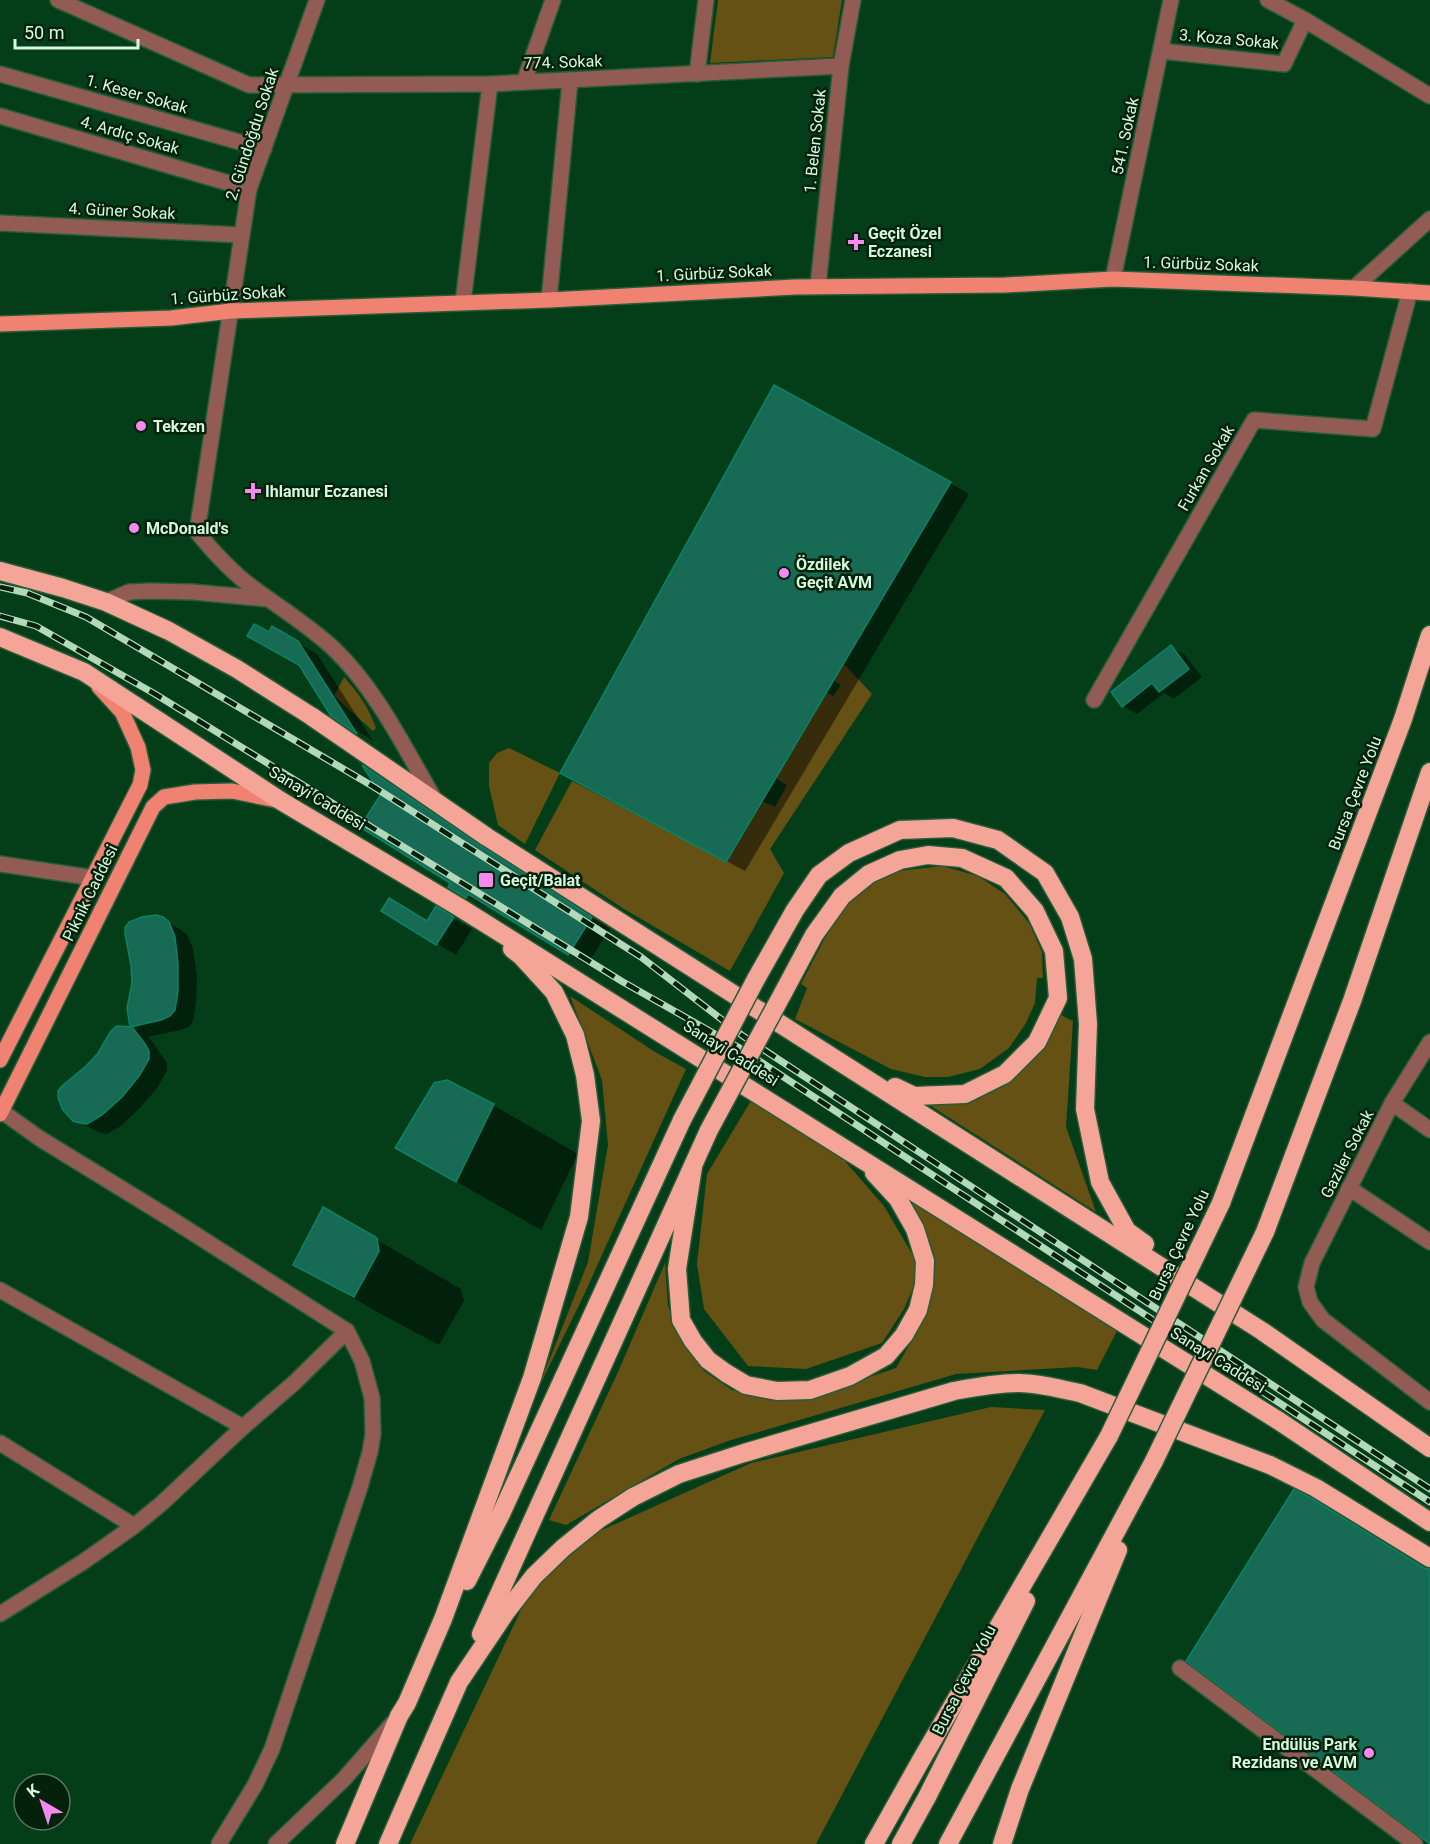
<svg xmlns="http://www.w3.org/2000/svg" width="1430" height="1844" font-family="Roboto,sans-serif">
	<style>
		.green { fill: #655113 }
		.shadow { fill: #0007 }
		.building { fill: #176a53; stroke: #0a8366; stroke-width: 1.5 }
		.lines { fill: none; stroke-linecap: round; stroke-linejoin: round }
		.minor-casing { stroke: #265c38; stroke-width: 18 }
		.major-casing { stroke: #265c38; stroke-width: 18 }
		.highway-casing { stroke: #265c38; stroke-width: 21 }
		.minor { stroke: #925c54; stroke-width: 15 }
		.major { stroke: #f08272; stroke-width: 15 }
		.highway { stroke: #f5a598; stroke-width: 18 }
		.rail-casing { stroke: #b2d9ba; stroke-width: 7 }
		.rail { stroke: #04210c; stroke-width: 4.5; stroke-dasharray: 14; stroke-linecap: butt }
		.highway-bridge-casing { stroke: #265c38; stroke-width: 21; stroke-linecap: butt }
		.highway-bridge { stroke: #f5a598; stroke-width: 18 }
		.poi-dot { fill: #f589ee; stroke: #04210c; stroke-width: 2 }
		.labels { text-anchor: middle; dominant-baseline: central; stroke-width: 5; stroke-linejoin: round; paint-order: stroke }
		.street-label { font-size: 16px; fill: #d6f9dc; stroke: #04210c }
		.poi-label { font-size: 16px; font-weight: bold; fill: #d6f9dc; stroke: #04210c; text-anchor: start }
	</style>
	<rect width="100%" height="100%" fill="#043e19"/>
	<g class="green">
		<polygon points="718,0 842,0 833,57 710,63"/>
		<polygon points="844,664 872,694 770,849 784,873 730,971 624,909 535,850 572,781 726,861 759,800 775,807 787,785 772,776 821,689 833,696 841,685 827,676"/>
		<path d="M344,677C360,695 367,705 376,728L373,731L334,696Z"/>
		<polygon points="509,748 560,773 525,844 498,825 489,786 489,763 497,753"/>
		<polygon points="942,866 978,876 1005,894 1029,923 1042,952 1043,978 1037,978 1035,1003 1026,1023 1009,1048 980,1069 948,1077 925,1077 891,1069 795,1019 807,988 801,984 838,913 860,890 898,871"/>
		<polygon points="570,996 655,1052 686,1069 583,1297 537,1391 588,1262 608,1145 602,1080"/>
		<polygon points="1059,1014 1073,1021 1066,1127 1096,1212 928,1104 963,1103 1003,1087 1037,1056 1050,1036"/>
		<polygon points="755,1094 844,1160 884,1206 921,1269 904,1309 882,1343 806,1369 748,1366 704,1309 697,1264 707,1174"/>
		<polygon points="890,1168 1121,1323 1097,1370 1077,1367 956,1374 728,1441 679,1459 566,1525 549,1520 618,1372 665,1263 668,1306 681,1341 704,1371 732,1390 769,1397 810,1397 896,1368 922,1323 934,1265 915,1208"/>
		<polygon points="991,1407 1045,1410 816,1844 410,1844 529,1593 582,1539 751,1463"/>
	</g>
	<g class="shadow">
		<polygon points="950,483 969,494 745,871 581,783"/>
		<polygon points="273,628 317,654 373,741 332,715 300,665 269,634"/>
		<polygon points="1171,647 1185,655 1202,677 1174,699 1164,693 1137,714 1123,706"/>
		<polygon points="366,769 500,859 610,929 587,965 487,904 485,907 450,887 453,882 382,794"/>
		<polygon points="436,908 472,929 456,955 383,910 428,922"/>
		<polygon points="162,918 187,934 193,949 197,976 196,1003 193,1021 189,1027 181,1030 147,1037 151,1040 167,1063 167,1070 158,1087 141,1107 121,1126 107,1134 100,1133 74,1119 87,1068 117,1027 137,1029 132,1026"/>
		<polygon points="447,1082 493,1105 578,1154 541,1230 397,1148"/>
		<polygon points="324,1209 461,1289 464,1301 439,1345 379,1313 295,1264"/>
	</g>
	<g class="building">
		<polygon points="774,385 951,482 726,862 560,773"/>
		<polygon points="254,624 269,632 272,626 298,641 357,734 331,716 299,665 247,636"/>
		<polygon points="1171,645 1189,669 1159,692 1152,683 1122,707 1111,692"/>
		<polygon points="362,765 481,846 592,917 568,955 468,894 466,898 448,887 450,883 360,827 381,794"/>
		<polygon points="389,898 427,921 436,906 454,917 436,945 381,911"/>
		<polygon points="156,915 163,917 169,922 175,937 178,964 178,991 175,1010 170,1016 161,1020 130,1027 127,1008 132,983 131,965 125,934 125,928 129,922 142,917"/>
		<polygon points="117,1026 132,1027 145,1044 149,1051 149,1059 139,1076 122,1097 102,1115 87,1124 80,1123 73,1121 63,1110 58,1098 58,1091 62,1086 86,1066 98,1053 111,1031"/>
		<polygon points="447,1080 494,1104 456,1182 395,1148 434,1083"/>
		<polygon points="323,1207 377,1238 379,1251 354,1297 293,1265"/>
		<polygon points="1294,1489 1311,1498 1424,1568 1430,1569 1430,1844 1186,1661"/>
	</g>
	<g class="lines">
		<g class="minor-casing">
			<g id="minor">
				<polyline points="58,0 249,85 490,84 841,66"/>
				<path d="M317,0L249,189L197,532C215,554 233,574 256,590C282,609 309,626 333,648C377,690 404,747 435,800"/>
				<polyline points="1268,0 1305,20 1430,96"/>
				<polyline points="1161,51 1284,64 1305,20"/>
				<polyline points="0,74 264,149"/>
				<polyline points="697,74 706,0"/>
				<polyline points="524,82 553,0"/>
				<polyline points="0,116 249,189"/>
				<polyline points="0,223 241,235"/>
				<polyline points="1113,279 1171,0"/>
				<polyline points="818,286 841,66 853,0"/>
				<polyline points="1354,288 1430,219"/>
				<polyline points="549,300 570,81"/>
				<polyline points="463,302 490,84"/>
				<polyline points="106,602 129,592 150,591 193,592 268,599"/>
				<polyline points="1094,700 1254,420 1373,429 1410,291"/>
				<polyline points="0,864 94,878"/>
				<polyline points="1430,1042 1392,1103 1312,1263 1306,1287 1310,1302 1323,1320 1430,1402"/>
				<polyline points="1392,1103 1430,1130"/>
				<polyline points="0,1110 39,1138 171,1219 347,1331 362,1361 372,1398 373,1434 370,1452 360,1487 272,1749 255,1785 219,1844"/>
				<polyline points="1349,1188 1430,1242"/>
				<polyline points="0,1290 243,1427"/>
				<polyline points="0,1443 134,1526"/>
				<polyline points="0,1614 83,1562 134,1526 161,1504 243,1427 294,1383 347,1331"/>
				<polyline points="1180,1668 1415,1844"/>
				<polyline points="276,1844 344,1779 393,1723"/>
			</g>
		</g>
		<g class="major-casing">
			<g id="major">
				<polyline points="0,324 171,318 231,311 549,300 795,287 1005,285 1113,279 1354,288 1430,293"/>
				<polyline points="0,1060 140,785 143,770 138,747 122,712 99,687"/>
				<polyline points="0,1114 153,807 164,797 195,792 232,791 276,800"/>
			</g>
		</g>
		<g class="highway-casing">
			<g id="highway">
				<polyline points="0,571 63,588 106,602 169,631 237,669 311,716 487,837 1262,1331 1430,1448"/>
				<polyline points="0,637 84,672 281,801 459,907 1279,1421 1430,1522"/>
				<polyline points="756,979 795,910 819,875 849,853 900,830 953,828 998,840 1045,873 1070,917 1083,959 1088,1024 1085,1109 1100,1182 1127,1231 1145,1244"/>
				<polyline points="783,993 814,935 842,896 869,874 900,860 928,855 962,858 1006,878 1035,911 1054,951 1058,998 1037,1042 1005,1074 965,1094 914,1096 895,1087"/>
				<polyline points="693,1167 677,1269 681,1320 693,1341 708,1360 726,1373 746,1385 777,1391 810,1390 850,1376 886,1356 904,1335 918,1310 924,1285 925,1261 915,1229 898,1199 874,1173"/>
				<polyline points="1221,1203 1403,719 1430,635"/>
				<polyline points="1265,1232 1352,1001 1430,772"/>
				<polyline points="467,1581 501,1514 682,1120"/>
				<polyline points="481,1634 709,1130"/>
				<polyline points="345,1844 399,1716 407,1703 443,1619 532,1378 579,1217 591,1121 585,1075 575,1035 554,992 521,956 512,949"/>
				<path d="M388,1844L459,1682L506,1612L534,1576L563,1548L599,1519L633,1497L679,1474L744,1453L954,1391C975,1387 997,1383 1019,1383C1039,1383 1060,1389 1080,1393L1270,1465L1316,1488L1430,1558"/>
				<polyline points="874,1844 920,1762 1109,1436"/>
				<polyline points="901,1844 927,1797 1026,1601"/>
				<polyline points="948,1844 1154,1461"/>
				<polyline points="1002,1844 1020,1789 1118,1550"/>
			</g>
		</g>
		<use href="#minor" class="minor"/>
		<use href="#major" class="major"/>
		<use href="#highway" class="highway"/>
		<g class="rail-casing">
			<g id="rail">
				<polyline points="0,587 27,593 86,617 374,787 641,957 743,1036 1430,1489"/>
				<polyline points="0,616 36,626 155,694 623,982 738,1047 1430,1502"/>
			</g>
		</g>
		<use href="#rail" class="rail"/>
		<g class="highway-bridge-casing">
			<g id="highway-bridge">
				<polyline points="682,1120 756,979"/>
				<polyline points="709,1130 783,993"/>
				<polyline points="1109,1436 1221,1203"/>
				<polyline points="1154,1461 1265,1232"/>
			</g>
		</g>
		<use href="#highway-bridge" class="highway-bridge"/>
	</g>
	<g class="poi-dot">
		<path d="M853 233h6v6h6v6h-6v6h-6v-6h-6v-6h6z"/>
		<circle cx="141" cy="426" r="6"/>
		<path d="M250 482h6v6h6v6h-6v6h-6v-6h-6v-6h6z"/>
		<circle cx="134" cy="528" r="6"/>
		<circle cx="784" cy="573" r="6"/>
		<rect x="478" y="872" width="16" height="16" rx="3"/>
		<circle cx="1369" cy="1753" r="6"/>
	</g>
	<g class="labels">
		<g class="street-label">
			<text transform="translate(1229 39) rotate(5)">3. Koza Sokak</text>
			<text transform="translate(563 62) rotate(-2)">774. Sokak</text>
			<text transform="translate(137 94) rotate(16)">1. Keser Sokak</text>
			<text transform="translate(252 134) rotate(-72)">2. Gündoğdu Sokak</text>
			<text transform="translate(130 135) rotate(16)">4. Ardıç Sokak</text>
			<text transform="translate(1125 136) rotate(-78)">541. Sokak</text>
			<text transform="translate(815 141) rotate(-84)">1. Belen Sokak</text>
			<text transform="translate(122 211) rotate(3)">4. Güner Sokak</text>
			<text transform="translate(1201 264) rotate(2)">1. Gürbüz Sokak</text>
			<text transform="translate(714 273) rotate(-3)">1. Gürbüz Sokak</text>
			<text transform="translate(228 295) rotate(-4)">1. Gürbüz Sokak</text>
			<text transform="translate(1206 468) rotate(-60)">Furkan Sokak</text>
			<text transform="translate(1355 793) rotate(-69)">Bursa Çevre Yolu</text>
			<text transform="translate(317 798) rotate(31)">Sanayi Caddesi</text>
			<text transform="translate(90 893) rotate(-64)">Piknik Caddesi</text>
			<text transform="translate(731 1053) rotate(32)">Sanayi Caddesi</text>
			<text transform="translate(1347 1154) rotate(-63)">Gaziler Sokak</text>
			<text transform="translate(1179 1245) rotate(-65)">Bursa Çevre Yolu</text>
			<text transform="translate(1218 1360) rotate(32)">Sanayi Caddesi</text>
			<text transform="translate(964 1680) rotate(-63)">Bursa Çevre Yolu</text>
		</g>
		<g class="poi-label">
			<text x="868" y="233">Geçit Özel<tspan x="868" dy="18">Eczanesi</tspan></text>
			<text x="153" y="426">Tekzen</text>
			<text x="265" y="491">Ihlamur Eczanesi</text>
			<text x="146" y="528">McDonald's</text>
			<text x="796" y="564">Özdilek<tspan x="796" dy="18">Geçit AVM</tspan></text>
			<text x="500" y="880">Geçit/Balat</text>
			<text x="1357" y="1744" text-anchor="end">Endülüs Park<tspan x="1357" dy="18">Rezidans ve AVM</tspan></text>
		</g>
	</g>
	<g transform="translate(42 1802) rotate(321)"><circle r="28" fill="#04210c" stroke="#58775f" stroke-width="1.5"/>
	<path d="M0-4.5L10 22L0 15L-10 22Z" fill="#f589ee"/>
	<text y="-9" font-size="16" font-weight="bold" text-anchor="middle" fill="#d6f9dc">K</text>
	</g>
	<path d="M15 39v9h123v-9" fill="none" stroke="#d6f9dc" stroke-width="3"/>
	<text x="24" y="39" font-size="18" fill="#d6f9dc" stroke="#04210c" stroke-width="4.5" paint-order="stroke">50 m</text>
</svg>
